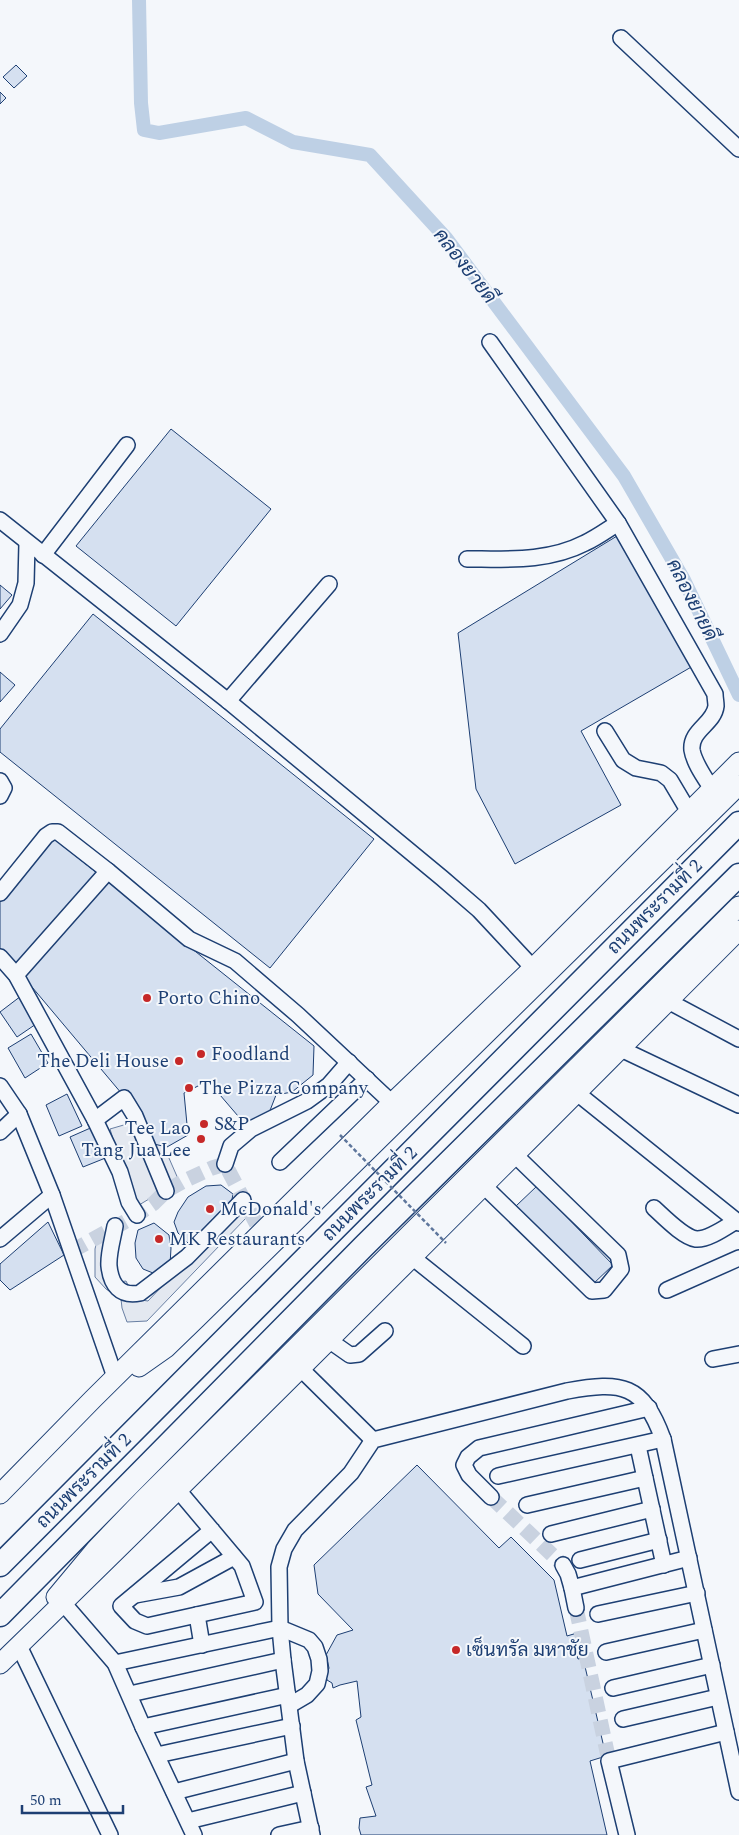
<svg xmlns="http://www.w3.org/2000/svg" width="739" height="1835" font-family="Spectral,Sarabun,serif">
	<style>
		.parking { fill: #e3e8f0; stroke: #687fa3 }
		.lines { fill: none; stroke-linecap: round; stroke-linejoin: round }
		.canal { stroke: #bed0e5; stroke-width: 14 }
		.building { fill: #d5e0f0; stroke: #1d3f73 }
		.minor-tunnel { stroke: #c9d2e0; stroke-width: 15; stroke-dasharray: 15 8; stroke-linecap: butt }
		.minor-casing { stroke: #1d3f73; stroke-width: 18 }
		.major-casing { stroke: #1d3f73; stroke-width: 21 }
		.highway-casing { stroke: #1d3f73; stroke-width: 25 }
		.minor { stroke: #f4f7fb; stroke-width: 15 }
		.major { stroke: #f4f7fb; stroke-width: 19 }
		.highway { stroke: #f4f7fb; stroke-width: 22 }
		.path-bridge { stroke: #5e769c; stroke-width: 2.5; stroke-dasharray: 4 2.5; stroke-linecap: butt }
		.poi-dot { fill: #c62828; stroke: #f4f7fb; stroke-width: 2 }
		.labels { text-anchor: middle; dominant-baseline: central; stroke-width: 4; stroke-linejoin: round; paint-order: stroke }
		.street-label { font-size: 19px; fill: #1d3f73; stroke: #f4f7fb }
		.poi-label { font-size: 19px; fill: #1d3f73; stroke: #f4f7fb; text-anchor: start }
		.water-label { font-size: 20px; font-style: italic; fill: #1d3f73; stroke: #f4f7fb }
	</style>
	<rect width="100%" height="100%" fill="#f4f7fb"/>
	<g class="parking">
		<polygon points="151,1117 179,1181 134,1208 110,1129"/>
		<polygon points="236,1208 246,1218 147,1321 127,1322 122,1308 121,1299 106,1289 95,1277 95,1249 97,1240 110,1243 119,1282 126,1281 131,1291 141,1300 148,1301"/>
	</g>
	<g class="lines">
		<polyline class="canal" points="139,0 141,103 144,130 159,133 246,118 293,142 370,155 446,238 624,476 684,580 739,695"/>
	</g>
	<g class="building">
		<polygon points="16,65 27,76 14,88 3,77"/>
		<polygon points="0,92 6,98 0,104"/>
		<polygon points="171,429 271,509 176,626 76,546"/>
		<polygon points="617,536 693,666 581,731 621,805 515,864 476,789 458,633"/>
		<polygon points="0,585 12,595 0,609"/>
		<polygon points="93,614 374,839 270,968 0,752 0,729"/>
		<polygon points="0,672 15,685 0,702"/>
		<polygon points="53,838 314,1046 313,1075 292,1092 276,1095 269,1113 244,1123 208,1081 184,1093 188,1135 167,1147 145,1142 122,1094 0,949 0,902"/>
		<polygon points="21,996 39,1022 17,1037 0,1012"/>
		<polygon points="31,1034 48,1063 25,1078 8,1048"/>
		<polygon points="67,1094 82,1126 59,1136 46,1105"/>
		<polygon points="95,1126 108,1157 83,1167 70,1137"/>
		<polygon points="221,1185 233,1194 230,1210 201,1241 188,1243 178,1233 174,1222 178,1212 188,1197 206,1186"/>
		<polygon points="537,1186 613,1265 592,1285 516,1206"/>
		<polygon points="48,1222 64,1255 10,1290 0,1280 0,1264"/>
		<polygon points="154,1223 169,1235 171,1248 170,1265 165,1269 153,1273 143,1269 136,1258 135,1243 138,1230"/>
		<polygon points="417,1465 499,1548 511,1537 554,1580 567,1636 577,1633 582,1650 576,1652 578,1659 583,1658 606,1756 590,1761 607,1835 361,1835 359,1828 360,1818 376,1816 366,1787 372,1785 356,1720 361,1717 357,1681 340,1685 333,1688 332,1683 327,1680 326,1677 329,1668 326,1655 337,1635 353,1630 318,1594 314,1565"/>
	</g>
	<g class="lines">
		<g class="minor-tunnel">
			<polyline points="72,1251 137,1215 154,1203 166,1191 182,1182 212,1168 225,1164 257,1225 259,1235"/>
			<polyline points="491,1497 563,1565"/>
			<polyline points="576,1608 609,1761"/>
		</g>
		<g class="minor-casing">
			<g id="minor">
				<polyline points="621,38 739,149"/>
				<path d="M490,342L618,523L715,694C715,698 716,702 716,706C714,724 690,730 692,750C694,763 705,778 712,789"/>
				<polyline points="0,520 228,701 442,878 479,910 533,968"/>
				<polyline points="43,555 127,445"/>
				<path d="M467,559C507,559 548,562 585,543C596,538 607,530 618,523"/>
				<polyline points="0,634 20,605 26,583 27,543"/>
				<polyline points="228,701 329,584"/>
				<polyline points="605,731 623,760 636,768 661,773 670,780 689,812"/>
				<polyline points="0,781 4,788 0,796"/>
				<polyline points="0,893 46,836 52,832 58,832 108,871 189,939 235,961 298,1015 392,1103"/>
				<polyline points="0,957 16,975 95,1120 120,1172 129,1202 137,1215"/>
				<polyline points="16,975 108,871"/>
				<polyline points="668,1001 739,1039"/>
				<polyline points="621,1049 739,1105"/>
				<polyline points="0,1086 19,1114 52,1195 115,1377"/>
				<polyline points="577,1093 739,1223"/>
				<polyline points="95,1120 124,1098 135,1116 166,1191"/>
				<polyline points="0,1132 19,1114"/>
				<polyline points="280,1162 367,1079"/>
				<polyline points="225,1164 231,1146 251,1129 307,1101 329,1085 349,1062"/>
				<polyline points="484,1186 592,1291 604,1290 621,1269 618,1255 515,1155"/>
				<path d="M654,1208C664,1217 683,1237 696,1239C708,1240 726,1227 736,1221"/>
				<path d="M115,1226C113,1238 108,1254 109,1266C111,1285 120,1297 140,1293L187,1257L243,1200"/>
				<polyline points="0,1239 52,1195"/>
				<polyline points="412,1257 523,1346"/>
				<polyline points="667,1290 739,1258"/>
				<polyline points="330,1341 350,1355 359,1354 385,1331"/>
				<polyline points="713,1359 739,1354"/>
				<polyline points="301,1369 373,1440"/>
				<polyline points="638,1446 664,1565"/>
				<polyline points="498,1476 663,1439"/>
				<polyline points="178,1490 242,1566 255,1602 147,1626 135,1621 121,1606 212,1530"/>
				<polyline points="491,1497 469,1475 464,1465 468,1457 479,1448 649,1408"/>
				<polyline points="527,1505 645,1478"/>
				<polyline points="551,1534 652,1509"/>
				<polyline points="580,1560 659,1540"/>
				<polyline points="563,1565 568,1574 572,1588"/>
				<polyline points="135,1595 179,1587 234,1557"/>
				<polyline points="64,1604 115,1663 143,1727 194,1835"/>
				<polyline points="576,1608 572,1588 689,1558"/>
				<polyline points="598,1614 697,1593"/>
				<polyline points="197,1615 202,1645"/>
				<polyline points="19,1646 110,1835"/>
				<polyline points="606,1652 704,1630"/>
				<polyline points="115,1663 280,1628 309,1640 315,1647 319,1659 320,1671 317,1684 307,1695 290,1705"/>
				<polyline points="613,1688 712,1665"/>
				<polyline points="130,1694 283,1660"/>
				<polyline points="623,1719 718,1697"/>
				<polyline points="143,1727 288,1695"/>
				<polyline points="157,1755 292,1726"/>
				<polyline points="174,1792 296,1761"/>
				<polyline points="188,1821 303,1793"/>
				<polyline points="279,1835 311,1828"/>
				<path d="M312,1835L296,1761L283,1660L280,1628L279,1567L284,1549L295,1530L351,1473L373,1440L567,1391C622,1381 643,1384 663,1439L739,1792"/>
				<polyline points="627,1835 609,1761 726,1732"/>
			</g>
		</g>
		<g class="major-casing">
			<g id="major">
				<polyline points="139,1367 166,1348 196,1319 739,785"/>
				<polyline points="0,1494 93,1399 392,1103 533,968 739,762"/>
				<polyline points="56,1597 96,1549 142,1501 739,906"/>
				<path d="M0,1664C249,1422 493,1176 739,930"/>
			</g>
		</g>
		<g class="highway-casing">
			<g id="highway">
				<polyline points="0,1565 739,823"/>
				<polyline points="0,1615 364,1246 739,875"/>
			</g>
		</g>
		<use href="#minor" class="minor"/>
		<use href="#major" class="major"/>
		<use href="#highway" class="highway"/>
		<polyline class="path-bridge" points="340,1135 446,1243"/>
	</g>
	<g class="poi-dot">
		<circle cx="147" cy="998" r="5"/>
		<circle cx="201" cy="1054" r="5"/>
		<circle cx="179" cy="1061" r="5"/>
		<circle cx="189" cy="1088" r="5"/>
		<circle cx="204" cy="1124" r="5"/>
		<circle cx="201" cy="1139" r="5"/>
		<circle cx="210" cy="1209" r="5"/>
		<circle cx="159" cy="1239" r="5"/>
		<circle cx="456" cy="1650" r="5"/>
	</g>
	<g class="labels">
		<g class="street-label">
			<text transform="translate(655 907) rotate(-45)">ถนนพระรามที่ 2</text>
			<text transform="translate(370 1194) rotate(-45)">ถนนพระรามที่ 2</text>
			<text transform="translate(84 1481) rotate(-45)">ถนนพระรามที่ 2</text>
		</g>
		<g class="poi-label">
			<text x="157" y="998">Porto Chino</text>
			<text x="211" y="1054">Foodland</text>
			<text x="169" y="1061" text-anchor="end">The Deli House</text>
			<text x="199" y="1088">The Pizza Company</text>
			<text x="214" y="1124">S&amp;P</text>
			<text x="191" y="1128" text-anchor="end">Tee Lao<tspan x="191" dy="22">Tang Jua Lee</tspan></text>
			<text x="220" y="1209">McDonald's</text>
			<text x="169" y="1239">MK Restaurants</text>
			<text x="466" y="1650">เซ็นทรัล มหาชัย</text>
		</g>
		<g class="water-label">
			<text transform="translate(465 266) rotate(52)">คลองยายดี</text>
			<text transform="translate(692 600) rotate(63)">คลองยายดี</text>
		</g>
	</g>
	<path d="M22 1805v8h101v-8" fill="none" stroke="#1d3f73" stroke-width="2.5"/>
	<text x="30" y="1805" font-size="15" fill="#1d3f73" stroke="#f4f7fb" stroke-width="4" paint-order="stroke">50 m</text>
</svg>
